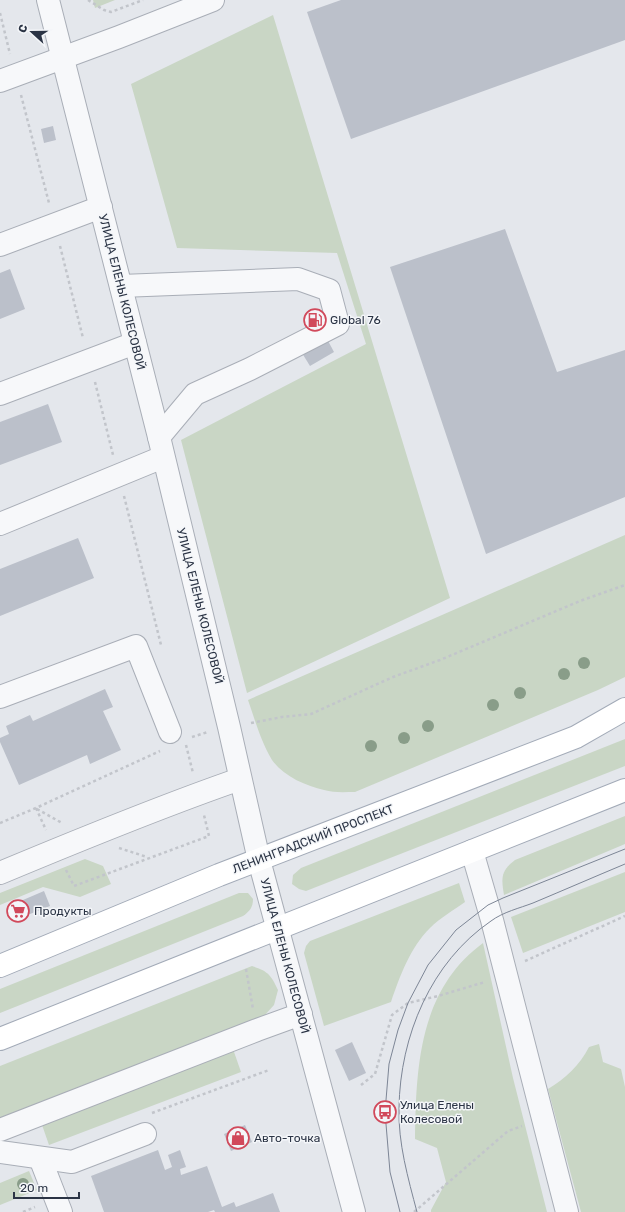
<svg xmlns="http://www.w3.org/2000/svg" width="625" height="1212" font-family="Rubik,sans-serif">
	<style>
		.green { fill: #c9d6c5 }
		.building { fill: #bbc0ca }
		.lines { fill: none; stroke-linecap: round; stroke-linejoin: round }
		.minor-casing { stroke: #a9aeb7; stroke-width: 24 }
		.major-casing { stroke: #a3abb8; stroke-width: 24 }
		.path { stroke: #c2c5cb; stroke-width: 2.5; stroke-dasharray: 3 3; stroke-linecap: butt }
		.minor { stroke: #f7f8fa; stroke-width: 22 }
		.major { stroke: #fff; stroke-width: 22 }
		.tram { stroke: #7d8696; stroke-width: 1 }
		.tree { fill: #899d89 }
		.labels { text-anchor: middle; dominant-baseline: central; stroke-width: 3; stroke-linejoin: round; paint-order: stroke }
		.street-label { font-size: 12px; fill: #2b3445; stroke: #f4f6f9 }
		.poi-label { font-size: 12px; fill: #2b3445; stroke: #f4f6f9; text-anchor: start }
	</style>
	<rect width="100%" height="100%" fill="#e4e7ec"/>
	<g class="green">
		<polygon points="93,0 115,0 95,8"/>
		<polygon points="273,15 450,598 247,693 181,440 366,344 337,253 177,248 131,84"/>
		<path d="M625,535V677L598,690L355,792C345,792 334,793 324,790C306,786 283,776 272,760C261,742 255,720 248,700Z"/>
		<polygon points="625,739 625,766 306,891 299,889 292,884 293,875 301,868"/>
		<path d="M625,816V844L504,895C501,877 501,871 515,860Z"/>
		<polygon points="85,859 103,866 111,884 80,897 43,887 0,905 0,893"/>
		<polygon points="625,872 625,912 523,953 511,917"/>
		<path d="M459,883L465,902C454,910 440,918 430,928C410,948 400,976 391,1002L324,1026L304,953L306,946L310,941Z"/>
		<path d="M239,893H248L253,899C253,907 250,911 243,916L0,1013V989Z"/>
		<path d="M483,943L513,1078L547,1212H431V1210L446,1182L437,1148L415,1139C416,1067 419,990 483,943Z"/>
		<path d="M252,966C268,971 271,975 278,990L274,1005L264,1016L0,1120V1066Z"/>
		<path d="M599,1044L603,1062L621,1069L625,1087V1212H581L548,1089C565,1079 580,1065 589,1047Z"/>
		<polygon points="233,1049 241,1072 49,1145 41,1122"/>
		<polygon points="29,1171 37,1190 0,1205 0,1183"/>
	</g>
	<g class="building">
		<polygon points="341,0 625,0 625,40 351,139 307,12"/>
		<polygon points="53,126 56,140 44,143 41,129"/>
		<polygon points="505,229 557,372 625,350 625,497 486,554 390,267"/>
		<polygon points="10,269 25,309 0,319 0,273"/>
		<polygon points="327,339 334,352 310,366 302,353"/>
		<polygon points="48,404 62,442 0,465 0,422"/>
		<polygon points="78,538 94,578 0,616 0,569"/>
		<polygon points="105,689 113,707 103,711 121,750 90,764 87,755 19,785 0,742 0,738 9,734 6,726 30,715 33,721"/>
		<polygon points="44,891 50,906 15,920 9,906"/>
		<polygon points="352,1042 366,1073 349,1081 335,1050"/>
		<polygon points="245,1125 252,1142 231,1151 224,1134"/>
		<polygon points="158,1150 165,1170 172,1167 168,1155 180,1150 186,1167 180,1169 181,1175 207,1166 222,1207 234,1202 236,1207 273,1193 280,1212 215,1212 214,1210 208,1212 104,1212 91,1176"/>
	</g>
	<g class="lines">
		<g class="minor-casing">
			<g id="minor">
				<polyline points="48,0 159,437 229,727 259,860 354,1212"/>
				<polyline points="0,81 119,37 213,0"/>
				<polyline points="0,245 101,207"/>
				<polyline points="121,286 298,279 329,290 338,324 250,369 195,394 159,437"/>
				<polyline points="0,394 135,343"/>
				<polyline points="0,524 163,457"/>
				<polyline points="0,697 136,646 170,732"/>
				<polyline points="472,851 492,920 567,1212"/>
				<path d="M0,873C79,840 159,807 240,779"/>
				<polyline points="0,1130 257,1030 301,1014"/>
				<polyline points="0,1152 72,1162 145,1134"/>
				<polyline points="40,1158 61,1212"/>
			</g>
		</g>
		<g class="major-casing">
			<g id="major">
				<polyline points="0,966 219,875 576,737 625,709"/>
				<polyline points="0,1039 625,790"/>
			</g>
		</g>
		<g class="path">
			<polyline points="88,0 104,10 111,12 143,0"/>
			<polyline points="0,13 10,54"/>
			<polyline points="21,95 49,203"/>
			<polyline points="60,246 83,338"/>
			<polyline points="95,382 113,455"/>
			<polyline points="124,496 161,645"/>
			<polyline points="251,723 282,717 311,714 393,677 440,660 580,601 625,585"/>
			<polyline points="192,737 208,732"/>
			<polyline points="186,745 193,773"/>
			<polyline points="36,808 46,830"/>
			<polyline points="37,809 62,823"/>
			<polyline points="0,823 36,808 160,751"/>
			<polyline points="119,848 147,857"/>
			<polyline points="66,870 74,886 209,836 204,815"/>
			<polyline points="525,961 625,916"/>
			<polyline points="246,969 253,1009"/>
			<polyline points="361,1085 375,1074 392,1015 408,1003 438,996 485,982"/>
			<polyline points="152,1113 269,1070"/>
			<polyline points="23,1212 35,1207"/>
			<polyline points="414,1212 508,1131 522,1126"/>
		</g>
		<use href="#minor" class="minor"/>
		<use href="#major" class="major"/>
		<g class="tram">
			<polyline points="400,1212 390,1172 385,1112 389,1064 398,1030 408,1003 428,965 456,930 488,905 503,898 625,849"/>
			<path d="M417,1212C408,1178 398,1143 399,1108C400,1036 431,962 491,921C503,912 520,908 533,903C564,890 594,877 625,864"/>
		</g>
	</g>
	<g class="tree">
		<circle cx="584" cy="663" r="6"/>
		<circle cx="564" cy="674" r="6"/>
		<circle cx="520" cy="693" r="6"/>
		<circle cx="493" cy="705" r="6"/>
		<circle cx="428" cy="726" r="6"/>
		<circle cx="404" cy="738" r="6"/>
		<circle cx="371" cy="746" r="6"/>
		<circle cx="23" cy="1184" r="6"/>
	</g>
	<defs>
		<g id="fuel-ring" transform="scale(1.15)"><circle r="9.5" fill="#f4f6f9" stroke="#d1495b" stroke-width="1.5"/><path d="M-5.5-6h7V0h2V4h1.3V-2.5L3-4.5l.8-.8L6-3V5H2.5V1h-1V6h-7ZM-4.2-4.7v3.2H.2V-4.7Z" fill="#d1495b"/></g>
		<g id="supermarket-ring" transform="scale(1.15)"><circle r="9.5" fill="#f4f6f9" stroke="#d1495b" stroke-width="1.5"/><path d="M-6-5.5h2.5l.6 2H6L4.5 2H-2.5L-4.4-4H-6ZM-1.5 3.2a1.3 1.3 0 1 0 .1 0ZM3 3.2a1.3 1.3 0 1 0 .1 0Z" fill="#d1495b"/></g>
		<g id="bus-ring" transform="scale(1.15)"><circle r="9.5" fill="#f4f6f9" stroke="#d1495b" stroke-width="1.5"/><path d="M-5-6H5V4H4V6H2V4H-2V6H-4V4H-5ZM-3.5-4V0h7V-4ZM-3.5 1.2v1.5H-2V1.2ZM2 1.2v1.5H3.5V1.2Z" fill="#d1495b"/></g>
		<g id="shop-ring" transform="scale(1.15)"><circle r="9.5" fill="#f4f6f9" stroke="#d1495b" stroke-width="1.5"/><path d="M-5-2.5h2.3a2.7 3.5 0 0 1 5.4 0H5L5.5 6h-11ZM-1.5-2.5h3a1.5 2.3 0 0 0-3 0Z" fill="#d1495b"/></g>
	</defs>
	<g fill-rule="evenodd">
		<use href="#fuel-ring" x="315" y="320"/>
		<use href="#supermarket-ring" x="18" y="911"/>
		<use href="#bus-ring" x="385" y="1112"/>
		<use href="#shop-ring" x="238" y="1138"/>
	</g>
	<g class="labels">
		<g class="street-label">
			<text transform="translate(122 292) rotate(76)">УЛИЦА ЕЛЕНЫ КОЛЕСОВОЙ</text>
			<text transform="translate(200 606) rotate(76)">УЛИЦА ЕЛЕНЫ КОЛЕСОВОЙ</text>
			<text transform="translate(313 839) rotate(-21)">ЛЕНИНГРАДСКИЙ ПРОСПЕКТ</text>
			<text transform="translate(285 956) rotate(75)">УЛИЦА ЕЛЕНЫ КОЛЕСОВОЙ</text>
		</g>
		<g class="poi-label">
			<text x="330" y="320">Global 76</text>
			<text x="34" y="911">Продукты</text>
			<text x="400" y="1105">Улица Елены<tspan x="400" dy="14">Колесовой</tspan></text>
			<text x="254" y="1138">Авто-точка</text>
		</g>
	</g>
	<g transform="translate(32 32) rotate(291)" stroke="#f4f6f9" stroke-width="3" paint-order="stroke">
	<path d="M0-3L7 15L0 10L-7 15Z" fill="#2b3445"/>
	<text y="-6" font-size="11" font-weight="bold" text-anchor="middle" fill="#2b3445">С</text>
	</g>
	<path d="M14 1192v6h65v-6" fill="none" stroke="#2b3445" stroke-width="2"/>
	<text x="20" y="1192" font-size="12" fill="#2b3445" stroke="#f4f6f9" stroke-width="3" paint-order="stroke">20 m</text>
</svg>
